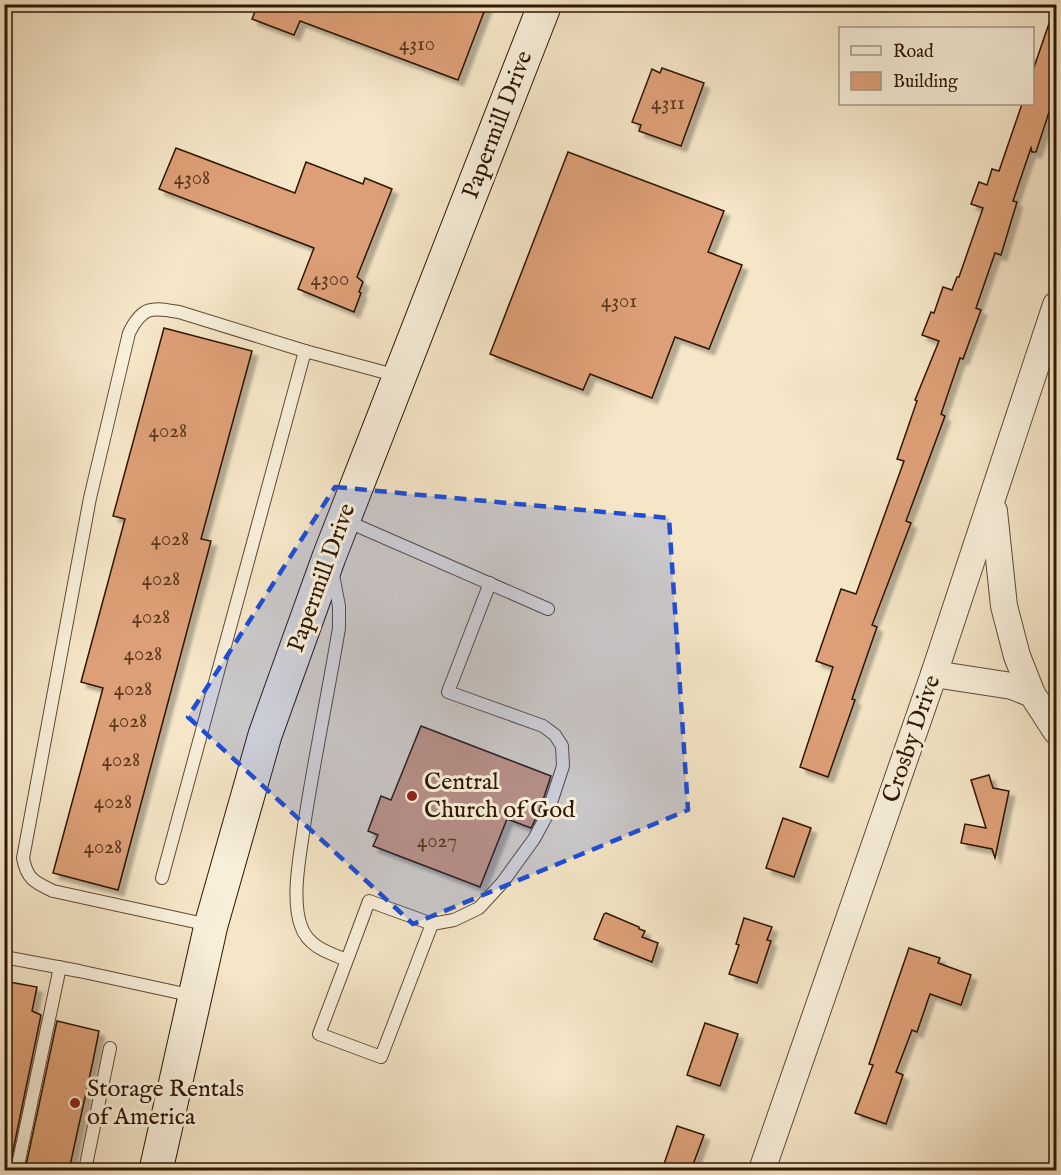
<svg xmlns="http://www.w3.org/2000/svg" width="1061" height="1175" font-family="'IM FELL English',serif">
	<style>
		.building { fill: #dd9f77; stroke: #2e1601; stroke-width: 1.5; filter: url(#shadow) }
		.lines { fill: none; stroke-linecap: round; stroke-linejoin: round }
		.lane-casing { stroke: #604a32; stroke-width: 14 }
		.street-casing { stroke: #604a32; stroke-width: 28 }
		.secondary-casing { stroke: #2e1601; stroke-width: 35 }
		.lane { stroke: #f8efdb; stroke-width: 12 }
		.street { stroke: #f8efdb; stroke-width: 26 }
		.secondary { stroke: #f8efdb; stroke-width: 33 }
		.marked { fill: #1d4ed8; fill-opacity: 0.2; stroke: #1d4ed8; stroke-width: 4.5; stroke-dasharray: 12 8; stroke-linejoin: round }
		.poi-dot { fill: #8f2418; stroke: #f8efdb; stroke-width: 2 }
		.labels { text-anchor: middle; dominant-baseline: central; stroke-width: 6; stroke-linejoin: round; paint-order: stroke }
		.number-label { font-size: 21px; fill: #5a381e }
		.street-label { font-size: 24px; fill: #2e1601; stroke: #f8efdb }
		.poi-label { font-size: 24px; fill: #2e1601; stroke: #f8efdb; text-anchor: start }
	</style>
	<defs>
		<filter id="shadow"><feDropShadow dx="5.5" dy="5.5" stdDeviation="1.5" flood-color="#0004"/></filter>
	</defs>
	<rect width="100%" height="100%" fill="#f5e6c7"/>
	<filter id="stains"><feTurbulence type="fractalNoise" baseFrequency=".00333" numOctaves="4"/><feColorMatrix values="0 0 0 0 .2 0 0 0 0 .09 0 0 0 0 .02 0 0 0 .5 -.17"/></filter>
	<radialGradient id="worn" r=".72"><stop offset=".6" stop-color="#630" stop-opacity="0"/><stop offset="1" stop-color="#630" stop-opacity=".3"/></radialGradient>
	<g class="building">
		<polygon points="258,4 487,4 458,80 300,21 294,35 252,19"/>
		<polygon points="1053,12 1056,12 1056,91 1036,152 1032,152 1031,148 1013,201 1017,202 1001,255 995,253 976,308 981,310 963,359 960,358 941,414 945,416 906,521 911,523 872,625 877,627 852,699 855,700 828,777 800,767 833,667 816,661 841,589 856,594 904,461 897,459 917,401 915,400 939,341 922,335 931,312 934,313 943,287 952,290 957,277 959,277 983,208 971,204 979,182 987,185 992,169 999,171 1022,104 1032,104 1032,73"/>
		<polygon points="662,68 704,83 681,146 639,131 641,125 632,122 652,69 660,73"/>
		<polygon points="176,148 295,193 306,162 363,184 365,178 392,189 357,277 363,282 359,292 361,293 354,312 298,289 314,248 159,189"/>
		<polygon points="568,152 724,211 708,252 742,265 709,349 675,337 652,398 590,374 583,390 490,354"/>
		<polygon points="164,328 252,351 201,539 211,541 118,890 53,873 103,688 81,682 125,519 113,516"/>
		<polygon points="421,726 551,776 539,812 531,828 507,819 480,887 373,846 378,835 368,831 381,796 391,800"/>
		<polygon points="989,775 993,788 1009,791 995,858 992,849 961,843 965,824 986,828 971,780"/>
		<polygon points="783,818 811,828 794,877 766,868"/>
		<polygon points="606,913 639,927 639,929 645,931 642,937 658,943 652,962 594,939 604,914"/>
		<polygon points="744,918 772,927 767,940 771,941 757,983 729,974 739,945 736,944"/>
		<polygon points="909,948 940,958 938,963 971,975 961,1005 930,994 917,1032 912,1030 896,1072 903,1075 886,1124 855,1113 873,1065 869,1064"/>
		<polygon points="4,981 37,987 32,1011 41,1015 9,1170 4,1170"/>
		<polygon points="57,1021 99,1031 93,1061 69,1170 25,1170"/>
		<polygon points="705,1023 738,1034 720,1086 687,1075"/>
		<polygon points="677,1126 704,1135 691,1170 662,1170"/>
	</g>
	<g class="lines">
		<g class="lane-casing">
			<g id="lane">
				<polyline points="344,520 548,609"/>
				<path d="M332,570L339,606V628C328,694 314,760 304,826C300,856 291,898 301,926C308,947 329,953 347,960L319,1034L381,1057L432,924L369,901L347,960"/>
				<polyline points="162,878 305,351 398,376"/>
				<polyline points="432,924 454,920 479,908 502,883 534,839 547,815 563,766 562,746 555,735 543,726 448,692 490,583"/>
				<path d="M209,925L53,891C34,882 27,879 23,858L90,498L129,333C142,306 152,307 179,312L305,351"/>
				<polyline points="4,957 79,971 194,996"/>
				<polyline points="17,1170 60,967"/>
				<polyline points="85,1170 110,1048"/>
			</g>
		</g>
		<g class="street-casing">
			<g id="street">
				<polyline points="994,511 1004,606 1017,656 1032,694"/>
				<polyline points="934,674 1012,686 1032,694 1056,731"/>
				<polyline points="762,1170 934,674 1056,305"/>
			</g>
		</g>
		<g class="secondary-casing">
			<polyline id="secondary" points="156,1170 211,925 265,735 329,557 545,4"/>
		</g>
		<use href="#lane" class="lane"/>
		<use href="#street" class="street"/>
		<use href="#secondary" class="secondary"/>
	</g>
	<path class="marked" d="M335,487L669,518L688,810L413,924L188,717Z"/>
	<g class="poi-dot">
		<circle cx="412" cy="796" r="6"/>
		<circle cx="75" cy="1103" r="6"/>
	</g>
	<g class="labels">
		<g class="number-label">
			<text x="417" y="44">4310</text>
			<text x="668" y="103">4311</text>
			<text x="192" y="178">4308</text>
			<text x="330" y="279">4300</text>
			<text x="619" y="301">4301</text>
			<text x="168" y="431">4028</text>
			<text x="170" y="539">4028</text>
			<text x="161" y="579">4028</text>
			<text x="151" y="617">4028</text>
			<text x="143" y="654">4028</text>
			<text x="133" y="689">4028</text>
			<text x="128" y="721">4028</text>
			<text x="121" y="760">4028</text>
			<text x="113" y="802">4028</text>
			<text x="437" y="841">4027</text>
			<text x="103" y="847">4028</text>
		</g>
		<g class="street-label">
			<text transform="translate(498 125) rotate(-69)">Papermill Drive</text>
			<text transform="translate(322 578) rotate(-70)">Papermill Drive</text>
			<text transform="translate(912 739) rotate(-71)">Crosby Drive</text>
		</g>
		<g class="poi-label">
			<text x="424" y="782">Central<tspan x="424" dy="28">Church of God</tspan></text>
			<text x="87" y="1089">Storage Rentals<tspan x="87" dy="28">of America</tspan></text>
		</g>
	</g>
	<rect width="1061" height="1175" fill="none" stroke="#f5e6c7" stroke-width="24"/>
	<rect x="6" y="6" width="1049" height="1163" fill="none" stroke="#2e1601" stroke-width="3"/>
	<rect x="12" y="12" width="1037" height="1151" fill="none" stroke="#2e1601" stroke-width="1.5"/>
	<rect x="839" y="27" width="195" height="78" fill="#f8efdb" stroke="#a79884" stroke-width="1.5"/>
	<rect x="851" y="46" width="30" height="9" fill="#f8efdb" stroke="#a79884" stroke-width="1.5"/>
	<text x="893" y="57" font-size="18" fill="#2e1601">Road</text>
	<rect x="851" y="72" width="30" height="18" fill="#dd9f77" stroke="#a79884" stroke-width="1.5"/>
	<text x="893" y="87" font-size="18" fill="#2e1601">Building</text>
	<rect width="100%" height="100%" filter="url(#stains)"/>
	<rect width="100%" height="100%" fill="url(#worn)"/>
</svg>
